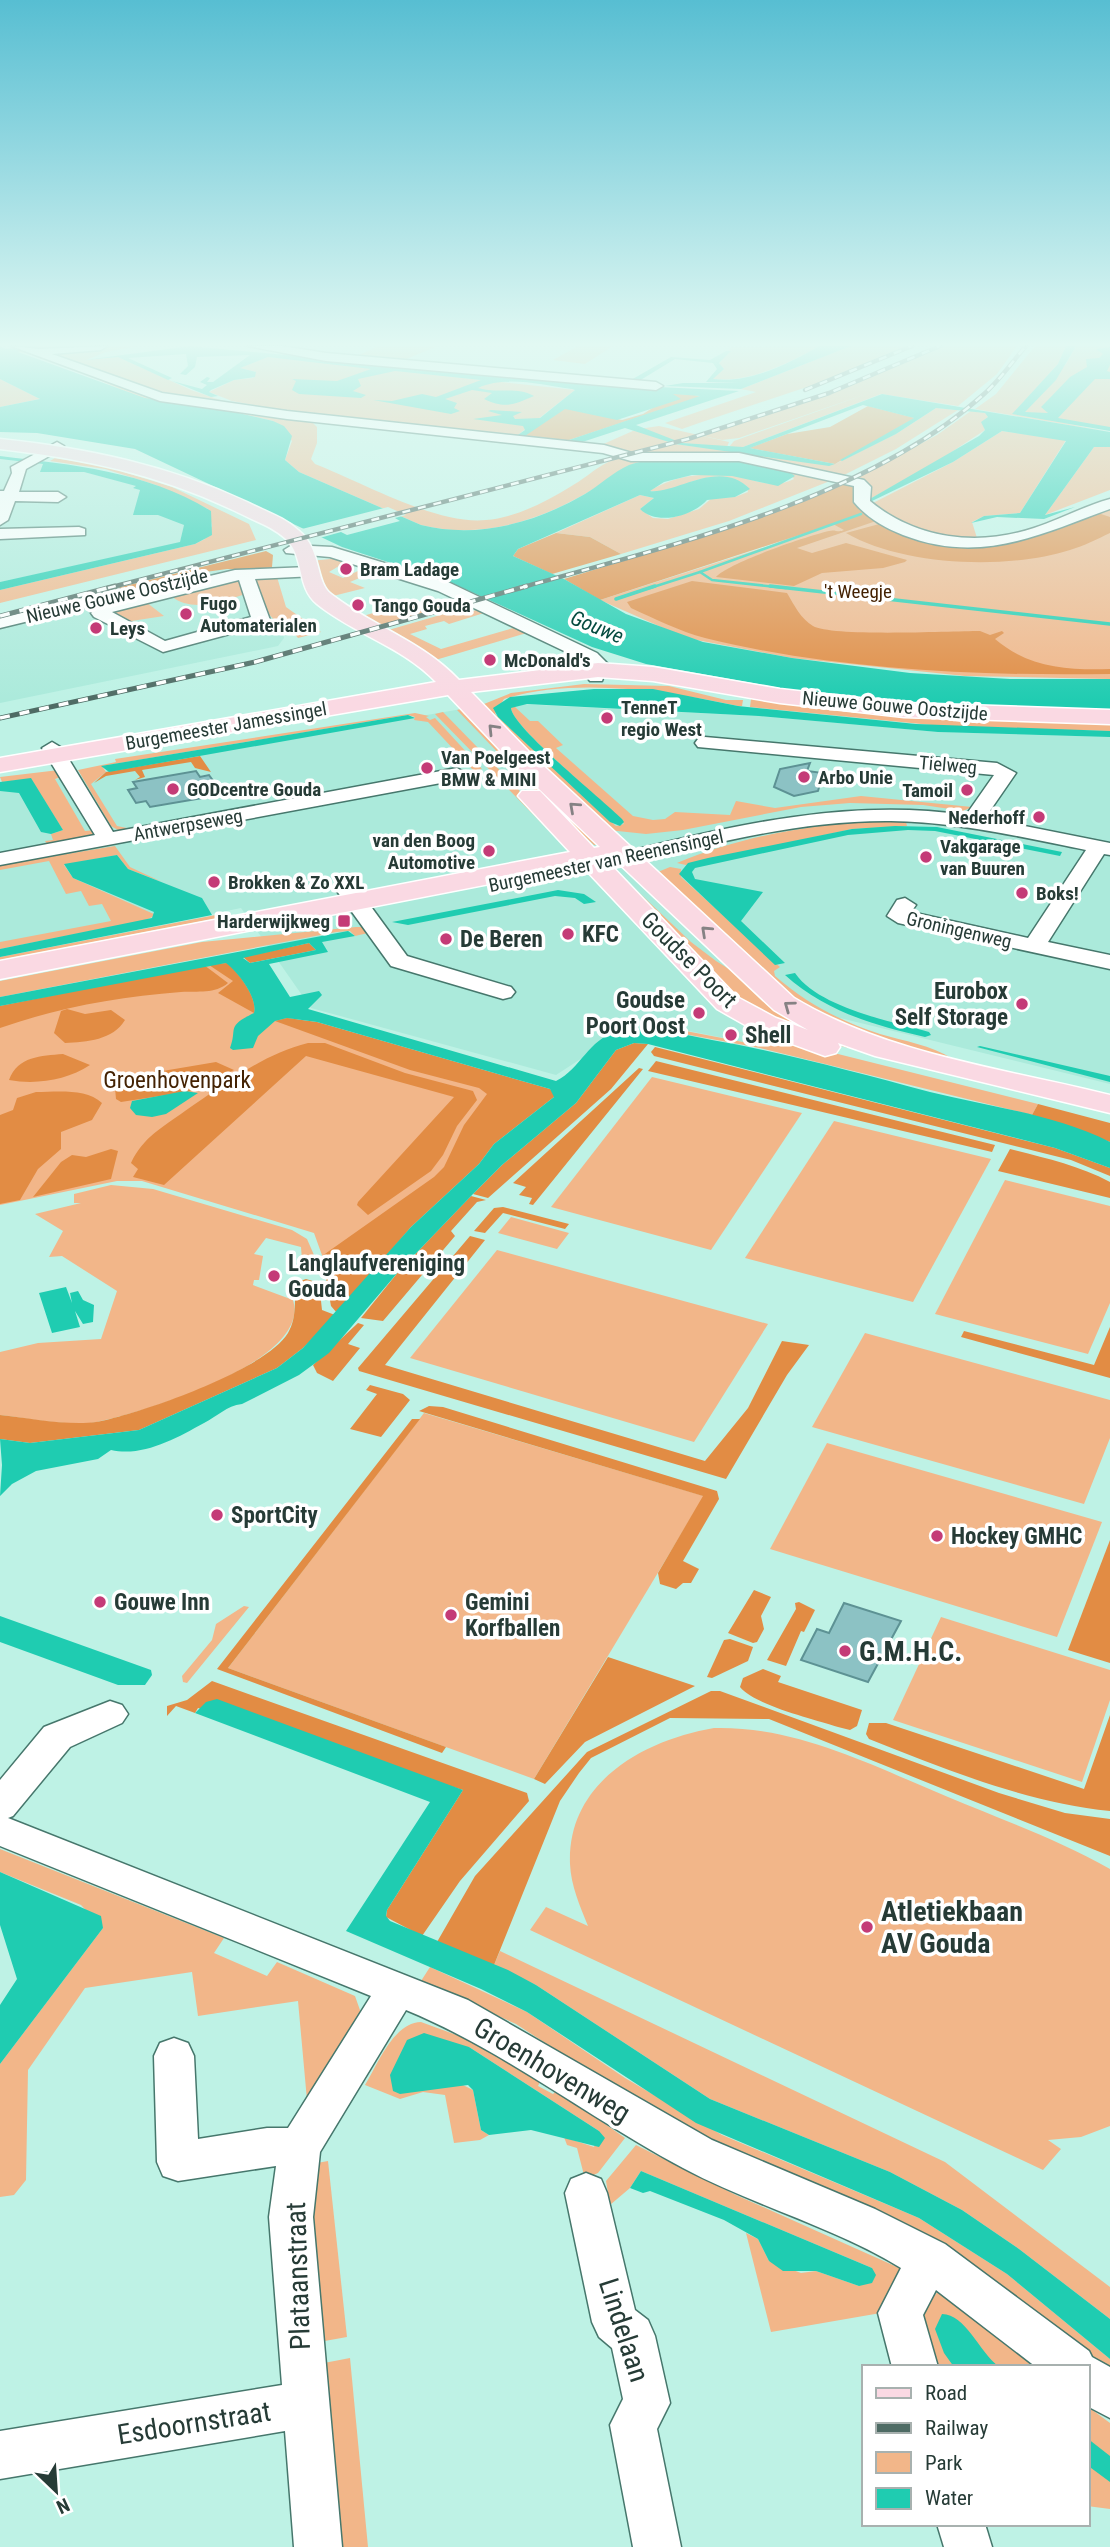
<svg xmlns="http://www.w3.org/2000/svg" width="1110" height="2547" font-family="'Roboto Condensed',sans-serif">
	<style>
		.built { fill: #abeadb }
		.green { fill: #f2b689 }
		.forest { fill: #e28c44 }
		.water { fill: #1fccb1; fill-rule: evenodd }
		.pier { fill: #bef2e5 }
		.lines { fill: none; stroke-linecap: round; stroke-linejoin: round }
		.stream-far1 { stroke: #1fccb1; stroke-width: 2.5 }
		.stream { stroke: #1fccb1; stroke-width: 3.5 }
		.building { fill: #8cc2c4; stroke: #5d9294; stroke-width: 2 }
		.minor-casing { stroke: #46776c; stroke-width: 3 }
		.major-casing { stroke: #fff; stroke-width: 3 }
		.minor { fill: #fff; fill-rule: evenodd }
		.major { fill: #fad9e3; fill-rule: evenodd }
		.rail-far1-casing { stroke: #4e6b64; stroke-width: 4.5 }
		.rail-casing { stroke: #4e6b64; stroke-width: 5 }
		.rail-far1 { stroke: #fff; stroke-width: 2.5; stroke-dasharray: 8; stroke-linecap: butt }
		.rail { stroke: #fff; stroke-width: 3.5; stroke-dasharray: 10; stroke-linecap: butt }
		.oneway { stroke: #858284 }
		.poi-dot { fill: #c43b77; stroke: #fff; stroke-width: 2.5 }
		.labels { text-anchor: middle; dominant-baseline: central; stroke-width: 7; stroke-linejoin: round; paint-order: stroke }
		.far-poi-label { font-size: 19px; font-weight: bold; fill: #263b36; stroke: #fff; text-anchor: start }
		.far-park-label { font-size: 19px; fill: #442203; stroke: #fff }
		.far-street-label { font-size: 19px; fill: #263b36; stroke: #fff }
		.far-water-label { font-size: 21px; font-style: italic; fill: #064b40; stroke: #fff }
		.poi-label { font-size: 23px; font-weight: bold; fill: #263b36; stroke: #fff; text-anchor: start }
		.street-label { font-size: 23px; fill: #263b36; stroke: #fff }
		.park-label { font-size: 23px; fill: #442203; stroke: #fff }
		.near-poi-label { font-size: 28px; font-weight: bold; fill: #263b36; stroke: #fff; text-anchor: start }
		.near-street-label { font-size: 28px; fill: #263b36; stroke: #fff }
	</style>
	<rect width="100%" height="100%" fill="#bef2e5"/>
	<g class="built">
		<polygon points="0,459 44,464 41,472 84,472 138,486 135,488 140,490 137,502 184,525 180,543 0,582"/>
		<polygon points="214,569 268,571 284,638 278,646 0,703 0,620"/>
		<polygon points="496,703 759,716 938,732 1110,737 1110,1084 840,1018 829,1030 764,1046 639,1021 556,1075 311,1008 241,908 0,957 0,789"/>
	</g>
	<g class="green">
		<path d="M36,346H138L106,352L86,360L118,357L191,390L229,403C201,403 170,406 143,398C108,387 53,353 17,352Z"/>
		<polygon points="378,346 438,346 404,360 357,356"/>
		<polygon points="578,346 613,346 585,364 553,360"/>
		<path d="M819,346C788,364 748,383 712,379L724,369L719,364L731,347Z"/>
		<polygon points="851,346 907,346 822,382 699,423 682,429 665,423 756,392 741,389"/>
		<polygon points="943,346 1017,346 997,374 958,406 881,394 743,447 729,447 734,441 872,392 739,438 722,440 703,436 835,392"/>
		<polygon points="1035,346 1066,346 1058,364 1013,414 1066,364 1076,346 1110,346 1110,430 1063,423 1110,432 975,409 996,394"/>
		<polygon points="268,357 575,390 514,438 280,410 232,401 209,392 234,380 253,378 256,372 239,368"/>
		<polygon points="0,379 40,399 0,407"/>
		<polygon points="936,408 958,410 896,449 840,477 640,456 599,446 635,430 675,444 835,464 896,434"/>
		<path d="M221,409L312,422L317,427V443L311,459L315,464C362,482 436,525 486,520C515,518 545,502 570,487C600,470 606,452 646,460C623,465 610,479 590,491C539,521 481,540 421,525L299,472L285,460L292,441L273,421Z"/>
		<polygon points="971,411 985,413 988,417 983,424 985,430 935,463 868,500 853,480 937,435"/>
		<polygon points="659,426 729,442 727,447 682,443 639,429"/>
		<path d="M1002,431L1066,440L1020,513L984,516L972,522L977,538C937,539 904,528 873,503L953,462Z"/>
		<polygon points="1094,447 1110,447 1110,490 1045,515"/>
		<polygon points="55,458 105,466 172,487 249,524 256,540 0,603 0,590 195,544 205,539 212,526 208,509 156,485 105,469 50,461"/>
		<path d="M786,470L835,479L729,521L621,554L590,537L556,533L640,495L654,498L640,509L653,518L668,519L699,509L712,498L735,497L748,492L747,486C707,461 681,495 649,491C676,475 704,472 735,476C757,480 773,490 794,479Z"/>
		<polygon points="1110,505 1110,679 965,676 792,658 686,638 600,600 769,546 863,508 897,528 976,544 1016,542"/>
		<path d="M341,558L349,560L329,572L343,578L360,570L369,574L350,582L365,588L333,596L363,616L390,608L398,612L422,603C436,608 453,598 468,600L377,627L330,600L310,561Z"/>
		<path d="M258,577H277L286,607L321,632L298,638L289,627C269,624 261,600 252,583Z"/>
		<path d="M240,580L245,594C221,602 192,613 171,596Z"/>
		<polygon points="146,602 164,616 125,622 111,613 114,608"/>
		<polygon points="481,608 484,613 449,624 444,621 425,626 427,629 410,634 441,649 517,627 530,632 432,661 385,631 461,609 468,613"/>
		<path d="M584,684L669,686L726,700H743L742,706H738C667,691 574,677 504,699L495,714L616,826L624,824C605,801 512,727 511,708L514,706L530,721H538L563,745L556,748L633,816L653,820L665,819L675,812L730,815L736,801L775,808L861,796L972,807L963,811L923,805L850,803L801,807L683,830L646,834L608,830L479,706L511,693Z"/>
		<polygon points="751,699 938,718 1110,723 1110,731 952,727 750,707"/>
		<path d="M461,709C506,757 557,797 605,843L594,845L530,786L457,710Z"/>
		<polygon points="443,712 519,790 526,805 558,840 435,714"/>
		<polygon points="415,713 429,716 426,717 430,720 435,718 482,769 474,771 428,722 414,720 415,717 408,715 102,766 106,772 91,784 117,826 132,829 118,830 111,826 78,770 116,762 115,759"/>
		<polygon points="59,770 65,776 55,779 85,831 96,830 95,836 49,847 45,841 53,840 51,834 63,830 31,779 2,782 0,777"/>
		<path d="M885,821L906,822L907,826L852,829L686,865L677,863C741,836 816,823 885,821Z"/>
		<polygon points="115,846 130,867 162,882 128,869 117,855 64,865 73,878 156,915 146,920 0,949 0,942 111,921 102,904 89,906 81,891 66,894 49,861 0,870 0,865"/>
		<polygon points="611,866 691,942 716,961 852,1045 848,1048 813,1038 739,1002"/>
		<path d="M670,867L681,869V877L780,967L774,971L775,976C806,1003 840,1021 880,1034C904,1041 931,1045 953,1059L865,1037L792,1000L653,874Z"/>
		<polygon points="226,913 229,916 0,960 0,957"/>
		<polygon points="356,927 363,927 368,933 355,936 350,931 336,932 0,997 0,981 202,942"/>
		<polygon points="229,959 261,1009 552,1094 323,1258 314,1233 142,1181 117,1181 0,1205 0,1006"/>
		<polygon points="670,1028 764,1046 770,1037 1038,1104 1032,1115 760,1048 668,1031"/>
		<polygon points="652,1077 802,1113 711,1250 551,1207"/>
		<polygon points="834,1121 991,1159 913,1302 745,1258"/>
		<polygon points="1005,1180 1110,1206 1110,1303 1088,1354 935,1314"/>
		<path d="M111,1185L153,1189L292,1230L307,1239L314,1255L302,1260L301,1247L266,1238L254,1254L263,1256L259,1280H254L253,1285L293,1300C312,1362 142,1413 97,1422C70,1427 27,1418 0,1415V1352L38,1343L101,1339L117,1291L62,1256L49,1257L63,1231L35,1214L81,1203H74V1194Z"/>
		<polygon points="511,1217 569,1233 557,1249 498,1233"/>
		<polygon points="497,1250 768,1324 694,1442 410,1358"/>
		<polygon points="865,1333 1110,1400 1110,1438 1084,1504 812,1427"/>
		<polygon points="424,1413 704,1496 534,1779 228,1668"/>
		<polygon points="827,1443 1102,1522 1057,1637 770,1549"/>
		<polygon points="244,1606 249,1607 187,1683 183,1682 182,1676 212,1640 216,1624"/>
		<polygon points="941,1617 1110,1670 1110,1700 1082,1782 893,1720"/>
		<path d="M714,1728C798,1726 873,1766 948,1797C1003,1820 1059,1840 1110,1869V2126L1081,2137L1048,2140L1061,2149L1043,2170L530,1930L546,1907L588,1926C580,1906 571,1886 570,1864C567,1782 644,1740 714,1728Z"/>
		<polygon points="0,1849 224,1938 214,1953 267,1976 277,1962 355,1996 361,2013 308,2111 298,2001 198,2016 192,1972 85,1988 28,2070 26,2180 14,2195 0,2197 0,2064 103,1928 81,1905 0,1872"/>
		<polygon points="500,1951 945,2162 1110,2287 1110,2319 1019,2249 962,2210 890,2172 710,2099 536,1985 494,1965"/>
		<polygon points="430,1967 527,2012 625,2078 722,2135 919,2218 1007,2274 1110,2359 1110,2378 687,2135 516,2024 421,1981"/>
		<path d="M421,2022L481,2044L541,2080L538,2086L553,2094L557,2090L625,2138L598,2173L585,2179L577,2148L567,2145L564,2137L594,2147L599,2131L469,2047L461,2084L473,2090L481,2130L489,2135L480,2140L454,2143L445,2095L423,2092L400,2099L365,2085C378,2064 393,2023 421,2022Z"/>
		<polygon points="636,2145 736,2195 915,2275 898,2310 771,2332 746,2233 758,2239 769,2261 801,2273 816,2271 859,2286 872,2268 641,2171 630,2188 610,2205 606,2181"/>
		<polygon points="328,2161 347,2337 319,2342 310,2221 317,2163"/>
		<polygon points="938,2291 950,2300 1037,2367 926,2367 917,2319"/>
		<polygon points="350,2358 368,2547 340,2547 324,2363"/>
		<polygon points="1087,2406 1110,2423 1110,2509 1087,2506"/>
	</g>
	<g class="forest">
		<polygon points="597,389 695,395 700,397 566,441 521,438 565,408 622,420 643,414 673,395"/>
		<polygon points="868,406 915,418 835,464 749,448 787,434 830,427"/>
		<path d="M850,482L856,484L879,520L797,548L812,553L846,543L907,560L905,562L883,568L822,573L794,586L716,577C728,563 807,536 829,531C835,529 838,533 844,530L833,524L600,600L564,579L724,530Z"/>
		<path d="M1095,512L1110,517V533C1097,539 1084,546 1070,550C1007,570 903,566 846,533L883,523L961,546L985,547L1041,535Z"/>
		<polygon points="556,533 590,537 621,554 552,574 513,556 518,549"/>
		<polygon points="266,551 273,555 272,567 269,570 227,569 198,573 0,622 0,617"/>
		<path d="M692,581L787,593C794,605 801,619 813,626C832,637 950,631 980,631L990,635L1002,631L1004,633L995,639C1029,668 1067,670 1110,669V674C978,676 834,670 705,638C679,631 655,619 631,608L627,602Z"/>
		<polygon points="200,756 211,772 195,768 191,762 142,770 145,777 135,780 140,777 135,771 106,776 94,783 106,772"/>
		<polygon points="309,943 316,950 250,963 243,957"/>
		<path d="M227,963C238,972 258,998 254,1013L218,993L233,981L209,965Z"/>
		<path d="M204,965L228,983C215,994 198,991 181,992C118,997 60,1007 0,1028V1006Z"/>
		<path d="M67,1009L85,1014L111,1010L125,1020C113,1040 87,1042 65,1043L54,1033L61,1011Z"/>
		<polygon points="287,1018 317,1022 550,1089 554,1093 554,1097 494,1144 479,1164 411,1227 337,1313 331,1306 322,1256 434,1177 444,1167 464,1125 487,1094 479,1088 410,1070 275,1021"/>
		<path d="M308,1043H325L405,1073L473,1091L477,1100L457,1126L443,1155L431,1171L368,1215L357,1205L358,1202L454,1097L306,1056L164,1185L133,1177L138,1169L131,1163C143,1137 163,1127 185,1111C225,1084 261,1055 308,1043Z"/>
		<polygon points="634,1043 648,1044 611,1089 488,1198 473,1194 502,1165 576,1103 616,1050"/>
		<polygon points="655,1047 1055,1148 1110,1168 1110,1176 1071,1160 654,1056 651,1052"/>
		<path d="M63,1054L90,1065C67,1080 37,1085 9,1080C18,1056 41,1056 63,1054Z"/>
		<polygon points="656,1061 995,1145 992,1152 648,1071"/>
		<polygon points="216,1062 234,1070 192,1091 121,1102 116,1099 115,1088 109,1085 139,1075"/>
		<polygon points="639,1068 643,1069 533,1205 529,1204 532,1198 519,1195 526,1187 513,1183"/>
		<path d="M36,1092C57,1092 86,1088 102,1103L92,1120L61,1132V1149L38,1169L20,1200L0,1204V1115L13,1110L17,1098Z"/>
		<polygon points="1038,1104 1110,1123 1110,1142 1032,1115"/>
		<polygon points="111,1149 118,1151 111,1179 33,1197 61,1162 72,1155 86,1157"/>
		<path d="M1010,1149C1044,1158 1078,1165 1110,1182V1198L998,1171Z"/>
		<polygon points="471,1196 486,1200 477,1202 451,1231 455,1236 383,1321 361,1318 399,1271"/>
		<polygon points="503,1207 569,1224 565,1229 503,1213 485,1233 474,1231 494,1208"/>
		<polygon points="470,1236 485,1240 385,1365 705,1461 748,1408 782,1341 809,1345 787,1375 726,1479 359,1371 358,1368"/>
		<path d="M306,1279L319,1283L322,1310L335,1315L303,1348L277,1368L139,1430L30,1443L0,1439V1415C28,1418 69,1426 96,1422C139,1414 266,1370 288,1333C298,1316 293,1300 297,1282Z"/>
		<polygon points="358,1323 364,1325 348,1344 360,1348 333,1381 317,1373 313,1365"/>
		<polygon points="1110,1327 1110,1378 961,1337 964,1331 1094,1365"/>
		<polygon points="370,1385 403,1394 410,1400 381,1437 350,1429 377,1394 366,1390"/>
		<polygon points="429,1406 443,1407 717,1491 719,1499 683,1561 699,1569 691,1583 683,1583 676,1589 660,1584 658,1573 703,1496 419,1411"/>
		<polygon points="412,1419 420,1419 228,1668 446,1747 442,1753 217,1669"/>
		<polygon points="1110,1540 1110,1663 1068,1650"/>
		<polygon points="754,1590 771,1597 761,1616 764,1629 757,1642 753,1643 728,1633"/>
		<polygon points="799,1602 815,1610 804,1632 801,1631 786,1666 767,1660 796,1609 795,1603"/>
		<polygon points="730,1639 753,1647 748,1661 712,1678 707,1677 724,1640"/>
		<polygon points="608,1657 695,1686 585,1742 545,1784 534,1779"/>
		<path d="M763,1669L781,1676L778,1682L862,1710L857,1726L850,1730L838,1727C814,1719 756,1706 740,1687L743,1678Z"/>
		<polygon points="212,1681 527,1793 529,1801 460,1881 422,1936 386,1917 387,1910 463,1790 198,1708 195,1713 176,1706 167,1716 167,1706 187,1700"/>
		<polygon points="711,1691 720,1691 999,1793 1065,1813 1110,1819 1110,1856 769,1719 670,1718 591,1758 579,1773 560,1801 494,1965 437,1942 475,1876 587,1752"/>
		<path d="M1110,1715V1811C1027,1803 945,1769 869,1739L866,1734L869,1723H886L1084,1789Z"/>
	</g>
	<g class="water">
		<path d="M0,346L6,349L36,346L18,352L145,398L221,409L273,421L284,426L292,436L285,460L299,472L421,525C478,539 535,523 585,494C600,485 613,472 629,465C657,453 773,455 795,476L778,486L732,476L692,475L664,482L650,491C677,494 719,458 750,489L735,497L707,500C693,516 657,526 640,509L654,498L640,495L518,549L513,556L564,579L626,614L703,642L792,658L910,673L1010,679H1110V711L887,701L786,689L646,664L592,647L452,583L342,547L135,449L37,433L0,432V407L40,399L0,379Z"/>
		<path d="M190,346L598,384L739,391L636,425L682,443L743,447L882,394L1110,432V447H1094L1045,515L1075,507L1044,519L997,517L971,523L984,516L1020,513L1066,441L1002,431L953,462L872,501C893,527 929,534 961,538C938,543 878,523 868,500L979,436L985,430L981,422L988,417L985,413L936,408L896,434L842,461L840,460L914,418L863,405L750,448L835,464L829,466L675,444L625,428L570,446L518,440L512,439L525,430L523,426L473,419L502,415L488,411L491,410L522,412L513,416L515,419L540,418L575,390L572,389C541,385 507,375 478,388C496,394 518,386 534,396C512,405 506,409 484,399L492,393L472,390L445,399L457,403L454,408L460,411L451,414L373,400L392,401L422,394L436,397L481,380L395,371L358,379L361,386L353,391L366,395L361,398L299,394L292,390L296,381L292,379L337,381L371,369L268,357L240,368L256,372L255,377L234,380L211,390L209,392L218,396L211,397L172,381L202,389L207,385L200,382L207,377L210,378L207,382H213L250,355L197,357L195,367L186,375L180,374L188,366L186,354L128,358L172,378L168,380L118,357L85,360ZM673,394L700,396L566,441L522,438L565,409L617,420L681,399Z"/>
		<path d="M819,346H851L741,389L665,386L683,383H739L706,382L717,369L713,363L675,359L639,381L631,380L671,357L710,360L726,351H731L719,363L724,369L713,379C748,384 789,364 819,346Z"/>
		<polygon points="1066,346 1076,346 1056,380 1025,412 1048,413 1041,407 1045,403 1070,377 1087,367 1086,359 1099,358 1103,354 1096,349 1110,347 1110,365 1107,371 1110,372 1110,379 1095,379 1058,418 1110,427 1110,431 1012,414 1058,364"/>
		<path d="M0,456C73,465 146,471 211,511L212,535L195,544L0,590V582L180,542L184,525L158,515H133L140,490L133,488L136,486L84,472H40L43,464L0,459Z"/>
		<path d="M594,689H653L738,706L916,724L1110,731V737L938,732L759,716L527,704L511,708C512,727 603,800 622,819L624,822L620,826L610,822L498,717L493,708L510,697Z"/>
		<polygon points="408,715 415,718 109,772 101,766"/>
		<polygon points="31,778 63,830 51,834 41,832 19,793 0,791 0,782"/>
		<polygon points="895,826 937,827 1062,852 1060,856 935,831 908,830 848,835 695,868 692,872 695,879 763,892 741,921 785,963 775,965 679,874 688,863 708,858 852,829"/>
		<polygon points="117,855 128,869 202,898 212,915 0,957 0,949 152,918 154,912 73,878 64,864"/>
		<polygon points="558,890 584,894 596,902 584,904 575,898 555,896 408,925 392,922"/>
		<path d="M348,931L355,936L322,942L328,952L269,964L290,997L319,991L322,995L308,1009L556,1081C581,1069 588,1039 617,1032C648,1025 681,1034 712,1040C786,1053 858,1073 930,1092C990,1107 1054,1114 1110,1142V1168L1055,1148L648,1044L634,1043L616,1050L576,1103L502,1165L473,1194L399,1271L329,1353L299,1375L242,1404C226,1406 218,1416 204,1423C175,1439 143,1457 111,1450L98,1459L36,1471L12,1484L0,1496L2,1465L0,1439L30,1443L139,1430L277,1368L303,1348L411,1227L479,1164L494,1144L554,1097L550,1089L317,1022L287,1018L275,1021L258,1036L253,1048L233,1050L230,1048C238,1028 225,1027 254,1013C258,998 238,972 226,963L0,1006V997ZM309,943L316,950L250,963L243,958Z"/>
		<path d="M795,973C819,1008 891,1021 929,1032L931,1035L925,1037C873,1025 825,1011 785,975Z"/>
		<polygon points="980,1046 1110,1076 1110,1082 977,1047"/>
		<polygon points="185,1091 198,1093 166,1114 152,1117 136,1115 130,1108 132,1101"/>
		<polygon points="66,1287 72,1303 70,1293 78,1291 83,1300 94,1305 93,1322 83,1324 75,1311 80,1327 52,1333 39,1293"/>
		<polygon points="0,1616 151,1670 152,1675 145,1685 118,1685 0,1642"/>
		<polygon points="217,1699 463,1790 387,1910 386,1916 390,1921 508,1970 536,1985 710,2099 890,2172 962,2210 1019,2249 1110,2319 1110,2359 1007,2274 919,2218 696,2123 527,2012 481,1989 346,1931 430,1802 195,1713 206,1702"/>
		<polygon points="0,1872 101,1916 103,1928 0,2064 0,2005 17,1979 0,1925"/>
		<polygon points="424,2033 469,2047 599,2131 605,2138 599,2147 531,2130 489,2135 481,2130 473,2090 468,2085 400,2094 393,2091 390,2075 407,2040"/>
		<polygon points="641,2171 872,2268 876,2275 872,2283 859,2286 816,2271 783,2271 769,2261 758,2239 724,2220 650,2191 643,2193 630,2188"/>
		<path d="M942,2314C966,2315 978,2350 999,2367H954L944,2353L935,2329Z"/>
		<polygon points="1087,2438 1110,2456 1110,2482 1087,2465"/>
	</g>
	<polygon class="pier" points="388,507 406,515 395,518 400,521 347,535 341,532 316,539 298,530"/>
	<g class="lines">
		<g class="stream-far1">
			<polyline points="650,588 700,572"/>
			<polyline points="786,588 712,580 700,572 861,514"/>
		</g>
		<g class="stream">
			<polyline points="770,586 1110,624"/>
			<polyline points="616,599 655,586"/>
		</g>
	</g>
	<g class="building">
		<polygon points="810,763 807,771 823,773 818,791 794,796 774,787 780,769"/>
		<polygon points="196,771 200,777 209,775 219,789 209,790 214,796 150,807 146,801 136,803 128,790 137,788 133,782"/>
		<polygon points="844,1603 901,1621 868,1682 801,1660 817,1629 829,1633"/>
	</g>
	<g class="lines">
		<g class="minor-casing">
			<g id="minor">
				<path d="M11,346L39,349L107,346L101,350L52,354L162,393L287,411L604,445L632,453H739L864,480L871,487L870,501C916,539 977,547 1034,528C1059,520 1084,506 1110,499V509C1038,535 981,565 903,535C885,528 866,517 854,502V486L739,461H631L603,453L287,419L160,401Z"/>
				<polygon points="248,346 282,346 326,353 656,382 663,386 656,390 326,361"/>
				<polygon points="57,442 64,446 62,449 26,469 19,492 58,492 66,497 58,502 15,501 8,520 0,525 0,491 4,491 12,473 11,467"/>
				<polygon points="79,527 85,529 85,535 0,539 0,529"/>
				<polygon points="292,545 332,547 450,583 597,653 608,664 602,681 590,681 587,677 590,665 585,661 438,591 330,557 286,553 284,550"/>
				<path d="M309,567L317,572L315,576L255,579L270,620L267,624L163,652L94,617L91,613L103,603L0,628V618L119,589L125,590L126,596L235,570ZM239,580L251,617L165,641L112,612Z"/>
				<path d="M705,737L997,763L1016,773L985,818L1110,843V855L1104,854L1048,942L1110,955V969L898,923L887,916L897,900L905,898L916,905L911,912L1028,938L1086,850C1022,837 957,822 891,821C802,820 715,843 629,864L621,863L618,858L621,853C735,825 848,798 966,815L994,775L698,747L695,743L698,739Z"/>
				<polygon points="52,742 62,748 113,832 457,768 467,774 457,780 0,865 0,853 95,835 42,748"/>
				<polygon points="345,880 353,882 407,956 511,987 515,992 511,997 503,999 391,966 334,887"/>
				<path d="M110,1701L122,1705L128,1714L122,1723L70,1747L13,1816L8,1818L468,2000L712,2140L875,2209L945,2244L1089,2351L1092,2357L1110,2367V2418L1087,2406V2367H1036L936,2290L923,2315L938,2367H892L878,2313L901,2268C832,2226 754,2206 683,2168C589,2118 505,2051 406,2010L320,2152L313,2217L342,2547H294L285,2431L0,2479V2431L282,2385L269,2217L276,2166L178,2181L163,2176L157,2162L154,2056L160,2043L174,2038L188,2043L194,2056L198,2139L267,2128H288L371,1996L0,1846V1780L44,1727Z"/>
				<polygon points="586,2173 601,2179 607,2193 635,2310 648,2320 655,2336 670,2403 657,2429 681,2547 633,2547 610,2425 623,2399 612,2348 599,2337 592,2322 565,2193 571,2179"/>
				<polygon points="937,2524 985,2524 992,2547 944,2547"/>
			</g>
		</g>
		<g class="major-casing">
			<path id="major" d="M0,439C87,448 167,465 247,502C264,511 284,517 298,530C322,549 315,582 331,594C372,626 422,641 459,680L598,663L653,667L780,689L904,703L1110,710V724L904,717L780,703L653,681L598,677L471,692L535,758L794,998C887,1054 1005,1069 1110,1095V1113L875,1056L838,1043L840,1047L836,1053L825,1056L754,1030L717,1009L582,866L0,979V961L570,852L518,796L522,791H540L594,848L600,847L517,768L448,695L0,772V758L436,682C403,647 354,634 317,604C296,587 305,557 286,539C272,526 252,520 235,511C157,474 85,459 0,449ZM614,859L774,1010L808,1030L776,1018L737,997L607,861Z"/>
		</g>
		<use href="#minor" class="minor"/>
		<use href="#major" class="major"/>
		<g class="rail-far1-casing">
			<g id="rail-far1">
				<polyline points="805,390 912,346"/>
				<polyline points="108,588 688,439 829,393 940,346"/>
				<path d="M520,588C669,546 868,499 984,394C1000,380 1012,362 1026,346"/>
			</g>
		</g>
		<g class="rail-casing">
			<g id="rail">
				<polyline points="0,616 115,586"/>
				<polyline points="0,718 255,662 527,586"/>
			</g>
		</g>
		<use href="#rail-far1" class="rail-far1"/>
		<use href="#rail" class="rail"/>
	</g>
	<defs><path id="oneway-chevron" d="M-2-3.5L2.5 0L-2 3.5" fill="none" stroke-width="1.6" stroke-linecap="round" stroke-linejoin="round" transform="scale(1.75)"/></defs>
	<g class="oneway">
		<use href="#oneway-chevron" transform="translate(493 729) rotate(-134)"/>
		<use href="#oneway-chevron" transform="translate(574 807) rotate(-138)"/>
		<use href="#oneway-chevron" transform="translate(706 931) rotate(-137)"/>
		<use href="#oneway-chevron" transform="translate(789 1006) rotate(-144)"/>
	</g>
	<linearGradient id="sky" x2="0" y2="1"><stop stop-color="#57bed2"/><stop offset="0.49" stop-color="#e2f9f3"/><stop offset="1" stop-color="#e2f9f3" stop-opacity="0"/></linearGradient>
	<rect width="1110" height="703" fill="url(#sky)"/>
	<g class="poi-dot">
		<circle cx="346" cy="569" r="7"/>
		<circle cx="358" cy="605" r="7"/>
		<circle cx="186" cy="614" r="7"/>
		<circle cx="96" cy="628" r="7"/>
		<circle cx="490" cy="660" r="7"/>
		<circle cx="607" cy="718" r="7"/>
		<circle cx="427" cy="768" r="7"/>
		<circle cx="804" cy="777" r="7"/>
		<circle cx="173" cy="789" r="7"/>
		<circle cx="967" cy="790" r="7"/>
		<circle cx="1039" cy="817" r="7"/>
		<circle cx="489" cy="851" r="7"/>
		<circle cx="926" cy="857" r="7"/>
		<circle cx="214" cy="882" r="7"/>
		<circle cx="1022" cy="893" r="7"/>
		<rect x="337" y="914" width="14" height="14" rx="3.5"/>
		<circle cx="568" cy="934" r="7"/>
		<circle cx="446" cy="939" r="7"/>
		<circle cx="1022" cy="1004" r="7"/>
		<circle cx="699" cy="1013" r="7"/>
		<circle cx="731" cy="1035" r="7"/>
		<circle cx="274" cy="1276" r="7"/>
		<circle cx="217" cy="1515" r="7"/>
		<circle cx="937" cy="1536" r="7"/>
		<circle cx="100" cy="1602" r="7"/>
		<circle cx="451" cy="1615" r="7"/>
		<circle cx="845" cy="1651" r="7"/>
		<circle cx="867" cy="1927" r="7"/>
	</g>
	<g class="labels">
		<g class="far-poi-label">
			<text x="360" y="569">Bram Ladage</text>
			<text x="200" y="603">Fugo<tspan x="200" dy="22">Automaterialen</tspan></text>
			<text x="372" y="605">Tango Gouda</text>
			<text x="110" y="628">Leys</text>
			<text x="504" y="660">McDonald's</text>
			<text x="621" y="707">TenneT<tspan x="621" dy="22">regio West</tspan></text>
			<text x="441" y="757">Van Poelgeest<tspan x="441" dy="22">BMW &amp; MINI</tspan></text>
			<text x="818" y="777">Arbo Unie</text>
			<text x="187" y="789">GODcentre Gouda</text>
			<text x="953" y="790" text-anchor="end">Tamoil</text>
			<text x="1025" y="817" text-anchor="end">Nederhoff</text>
			<text x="475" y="840" text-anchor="end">van den Boog<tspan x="475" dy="22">Automotive</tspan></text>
			<text x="940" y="846">Vakgarage<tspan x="940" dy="22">van Buuren</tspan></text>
			<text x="228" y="882">Brokken &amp; Zo XXL</text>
			<text x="1036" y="893">Boks!</text>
			<text x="330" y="921" text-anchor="end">Harderwijkweg</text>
		</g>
		<g class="far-park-label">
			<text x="858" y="591">'t Weegje</text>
		</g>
		<g class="far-street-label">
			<text transform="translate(117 596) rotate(-13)">Nieuwe Gouwe Oostzijde</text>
			<text transform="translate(895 706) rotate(5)">Nieuwe Gouwe Oostzijde</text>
			<text transform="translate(226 726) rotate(-10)">Burgemeester Jamessingel</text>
			<text transform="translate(948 765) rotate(5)">Tielweg</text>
			<text transform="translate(188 825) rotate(-10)">Antwerpseweg</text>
			<text transform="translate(606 861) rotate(-12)">Burgemeester van Reenensingel</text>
			<text transform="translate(959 930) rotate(13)">Groningenweg</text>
		</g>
		<g class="far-water-label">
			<text transform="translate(597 627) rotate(22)">Gouwe</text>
		</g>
		<g class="poi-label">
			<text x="582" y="934">KFC</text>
			<text x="460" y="939">De Beren</text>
			<text x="1008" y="991" text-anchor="end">Eurobox<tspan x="1008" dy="26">Self Storage</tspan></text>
			<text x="685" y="1000" text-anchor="end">Goudse<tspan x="685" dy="26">Poort Oost</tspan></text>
			<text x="745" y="1035">Shell</text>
			<text x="288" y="1263">Langlaufvereniging<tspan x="288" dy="26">Gouda</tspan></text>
			<text x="231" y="1515">SportCity</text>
			<text x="951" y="1536">Hockey GMHC</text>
			<text x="114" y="1602">Gouwe Inn</text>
			<text x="465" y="1602">Gemini<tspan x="465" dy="26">Korfballen</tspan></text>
		</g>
		<g class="street-label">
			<text transform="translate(689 960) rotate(45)">Goudse Poort</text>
		</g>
		<g class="park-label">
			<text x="177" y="1080">Groenhovenpark</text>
		</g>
		<g class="near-poi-label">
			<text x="859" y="1651">G.M.H.C.</text>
			<text x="881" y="1911">Atletiekbaan<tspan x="881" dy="32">AV Gouda</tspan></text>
		</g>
		<g class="near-street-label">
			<text transform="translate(552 2070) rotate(31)">Groenhovenweg</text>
			<text transform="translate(298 2276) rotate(-92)">Plataanstraat</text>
			<text transform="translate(624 2330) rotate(72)">Lindelaan</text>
			<text transform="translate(194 2423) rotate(-9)">Esdoornstraat</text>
		</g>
	</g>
	<rect x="862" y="2365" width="228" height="161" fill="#ffffff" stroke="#a8b1af" stroke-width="2"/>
	<rect x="876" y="2388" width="35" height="10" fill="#fad9e3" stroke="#a8b1af" stroke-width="2"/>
	<text x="925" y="2400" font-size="21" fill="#263b36">Road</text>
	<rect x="876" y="2423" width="35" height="10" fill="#4e6b64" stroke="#a8b1af" stroke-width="2"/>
	<text x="925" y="2435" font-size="21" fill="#263b36">Railway</text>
	<rect x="876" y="2452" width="35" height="21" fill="#f2b689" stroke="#a8b1af" stroke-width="2"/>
	<text x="925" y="2470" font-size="21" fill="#263b36">Park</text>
	<rect x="876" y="2488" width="35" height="21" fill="#1fccb1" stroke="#a8b1af" stroke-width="2"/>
	<text x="925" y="2505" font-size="21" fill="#263b36">Water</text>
	<g transform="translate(56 2491) rotate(155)" stroke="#ffffff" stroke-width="5" paint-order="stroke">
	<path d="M0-5L12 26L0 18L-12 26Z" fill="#263b36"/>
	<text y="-10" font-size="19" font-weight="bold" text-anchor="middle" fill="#263b36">N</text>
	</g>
</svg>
